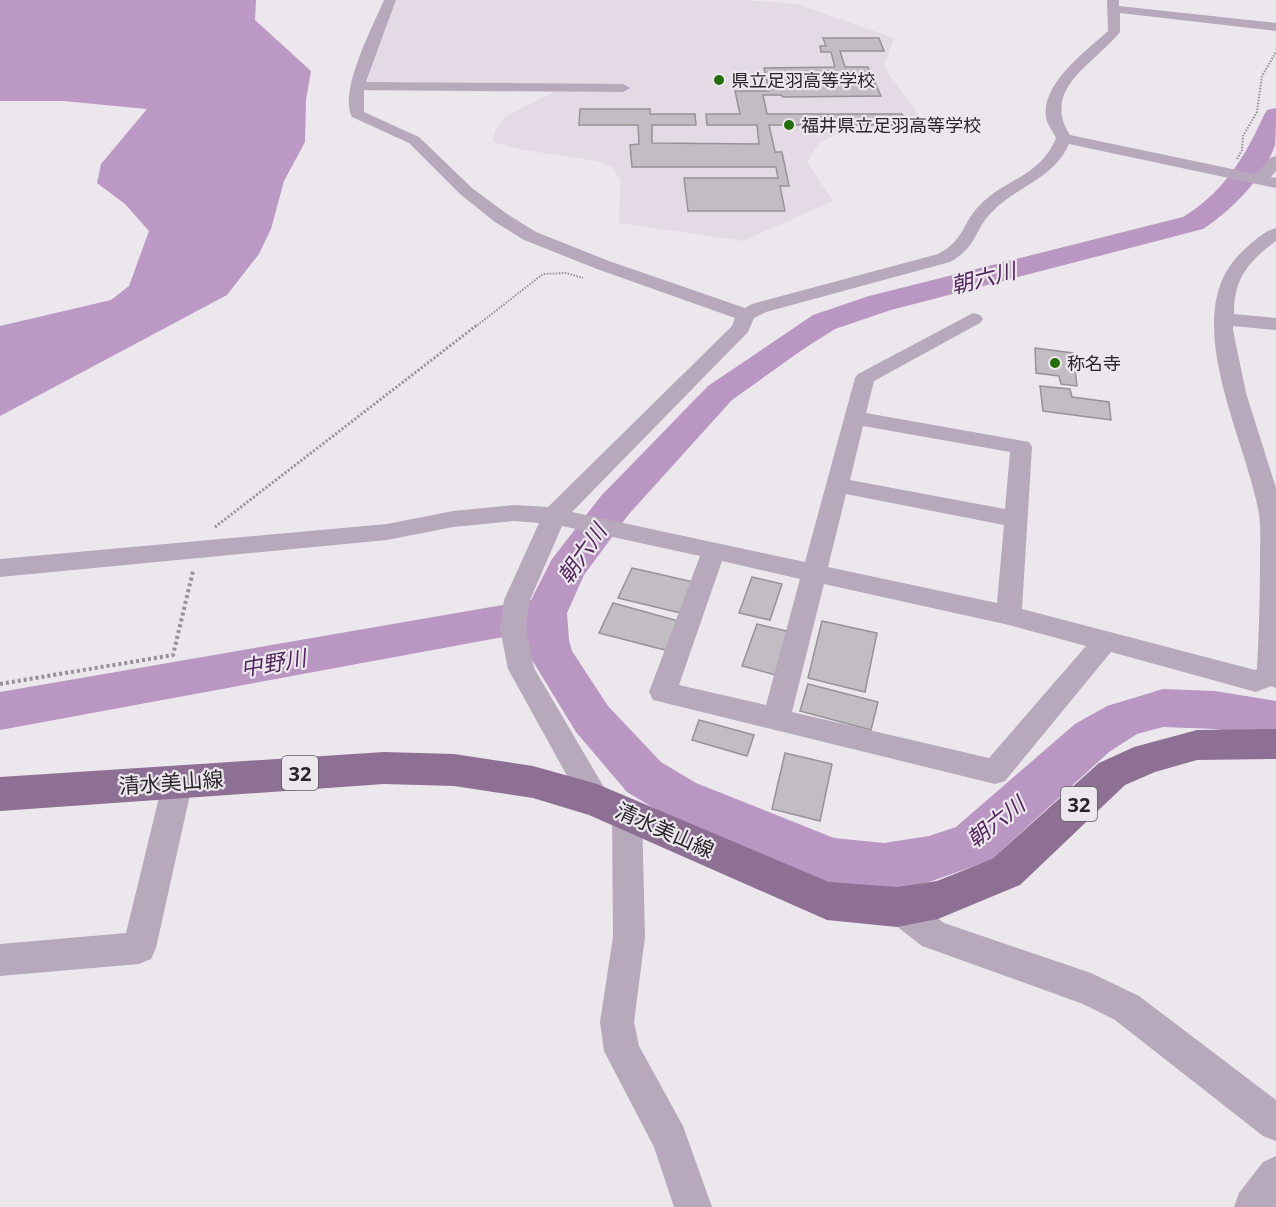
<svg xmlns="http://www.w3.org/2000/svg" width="1276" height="1207" font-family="'Noto Sans','Noto Sans JP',sans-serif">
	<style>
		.built { fill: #e4dae6 }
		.forest { fill: #bc98c5 }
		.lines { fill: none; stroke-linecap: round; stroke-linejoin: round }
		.river { fill: #ba96c3; fill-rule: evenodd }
		.building { fill: #c2bdc3; stroke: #969297; stroke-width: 1.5 }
		.path-far2 { stroke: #959195; stroke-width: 2; stroke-dasharray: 1.5 1.5; stroke-linecap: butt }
		.path-far1 { stroke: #959195; stroke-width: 3; stroke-dasharray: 2 2; stroke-linecap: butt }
		.path { stroke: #959195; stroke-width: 4; stroke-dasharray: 3 3; stroke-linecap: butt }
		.street { fill: #b8a8bc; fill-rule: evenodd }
		.primary { fill: #8e7095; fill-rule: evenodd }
		.poi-dot { fill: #246d0c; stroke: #ece7ed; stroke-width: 2 }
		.labels { text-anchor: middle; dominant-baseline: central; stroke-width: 4.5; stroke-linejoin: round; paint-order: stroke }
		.far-poi-label { font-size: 18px; fill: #272527; stroke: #ece7ed; text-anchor: start }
		.shield { fill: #ece7ed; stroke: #625f62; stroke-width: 1.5 }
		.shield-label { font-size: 20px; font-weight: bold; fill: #272527 }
		.street-label { font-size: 21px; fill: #272527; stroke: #ece7ed }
		.water-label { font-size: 22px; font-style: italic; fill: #53255d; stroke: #ece7ed }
	</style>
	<rect width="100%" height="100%" fill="#ece7ed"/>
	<polygon class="built" points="396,0 744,0 797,4 894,38 884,67 932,134 844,131 819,143 807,162 833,201 743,241 619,223 620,180 611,166 597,161 523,150 493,142 495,130 506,116 554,92 368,91 367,82"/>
	<polygon class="forest" points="0,0 256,0 255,20 311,71 306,100 305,142 284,181 271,229 259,254 227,295 0,416 0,326 111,300 129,286 149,231 125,204 97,183 101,164 147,109 63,101 0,101"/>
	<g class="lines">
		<path class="river" d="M1276,108C1276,119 1276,135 1275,145C1264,178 1231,211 1203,229L891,310L835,329L802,350L732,400L629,514L584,575L567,613L569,640L572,651L608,706L661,762L696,783L834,838L884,843L929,836L956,827L1075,724L1107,706L1163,689L1215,691L1276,701V739L1215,729L1163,727L1137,734L1109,752L991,860L929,882L884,891L832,884L814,877L662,813L627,792L576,732L529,655L525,633L0,730V692L531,600L552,559L601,496L708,386L813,315L869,296L1183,217C1223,193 1245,157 1264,115L1267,110Z"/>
	</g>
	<g class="building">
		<polygon points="823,38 879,38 884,51 840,51 845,67 868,67 881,96 783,97 781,95 763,95 767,114 902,114 906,125 769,125 775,152 782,152 789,186 780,186 785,211 688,211 684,178 778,178 776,167 632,167 630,145 639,144 638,125 579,125 580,109 650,109 650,114 695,114 696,125 652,125 652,143 759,144 757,125 707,125 706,114 740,114 735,91 769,91 764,68 835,67 831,52 821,52 820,46 826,46"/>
		<polygon points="1035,348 1073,353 1077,386 1061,384 1059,376 1036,373"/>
		<polygon points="1040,386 1070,389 1072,397 1109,402 1111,420 1043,411"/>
		<polygon points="632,568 698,583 685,614 618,598"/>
		<polygon points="752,577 782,584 770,620 739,613"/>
		<polygon points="613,603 682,622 669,651 599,633"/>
		<polygon points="822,621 877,633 865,692 808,678"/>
		<polygon points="757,624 795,633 780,676 742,666"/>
		<polygon points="808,684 878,702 871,730 800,711"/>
		<polygon points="699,720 754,735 747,756 692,740"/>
		<polygon points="785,753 832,764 820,821 772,809"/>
	</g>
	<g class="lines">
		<g class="path-far2">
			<polyline points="1237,159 1242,150 1243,136 1257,112 1262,76 1276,52"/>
			<polyline points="475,327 543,274 566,273 583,278"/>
		</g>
		<polyline class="path-far1" points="215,527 477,325"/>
		<polyline class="path" points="0,684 173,655 193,571"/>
		<g class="street">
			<path d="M384,0H396L366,82L623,84L630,88L623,92L364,90V112L419,137L472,188L507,214L536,232L609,261L745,308L752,304L938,254C965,240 961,224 980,205C1006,178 1040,177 1056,138C1053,131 1047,125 1046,117C1041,84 1086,51 1108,31L1107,0H1119V6L1276,23V31L1120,13V32C1096,63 1040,88 1070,135L1256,174L1270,158L1276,156V171L1271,177L1276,178V188L1069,144C1053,180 1016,186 991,213C973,232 978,246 950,262L766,312L754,318L748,332L572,512L805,562L855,378L858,374L973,313L980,315L983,319L980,323L874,381L866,413L1029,442L1032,447L1022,609L1255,670L1257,669C1259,633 1260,596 1260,559C1260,545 1261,529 1259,514C1246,436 1173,310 1246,248C1255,240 1265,231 1276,228V241C1248,262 1234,278 1234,314L1276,318V330L1233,326V330L1246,393L1276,488V688L1271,686L1256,692L1111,652L1005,781L995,784L653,700L649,692L700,556L562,526L530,600L526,629L534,668L612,801L608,810L597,814L586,810L508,669L500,629L504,600L539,523L514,521L453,527L387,540L0,577V559L387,524L453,511L514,505L548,507L732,326L735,318L597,269L524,240L495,222L460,194L409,143L352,117C338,92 373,26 384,0ZM863,426L1010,452L1005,509L850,480ZM846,494L1004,525L997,603L828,567ZM722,561L800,579L766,705L679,685ZM824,584L1009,625L1086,646L989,758L792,712Z"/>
			<polygon points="178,768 188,772 193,781 156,948 151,959 139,964 0,976 0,944 126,933 163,781 168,772"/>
			<polygon points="627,800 638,804 642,813 645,937 634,1022 639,1046 683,1126 712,1207 674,1207 654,1147 604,1051 600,1022 613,937 612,813 616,804"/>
			<polygon points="897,892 908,896 944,923 1091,973 1139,996 1276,1100 1276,1141 1263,1136 1115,1020 1083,1004 922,946 886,918 881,907 886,896"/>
			<polygon points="1276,1156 1276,1207 1234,1207 1239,1193 1263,1162"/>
		</g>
		<polygon class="primary" points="1276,729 1276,759 1197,760 1155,772 1125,785 1020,885 938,919 897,927 827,920 589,815 533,798 454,786 384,784 0,811 0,777 384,752 454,754 533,766 597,784 829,882 897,887 937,881 992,859 1099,763 1134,747 1197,730"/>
	</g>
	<g class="poi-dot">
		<circle cx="719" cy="80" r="6"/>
		<circle cx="789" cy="125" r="6"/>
		<circle cx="1055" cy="363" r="6"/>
	</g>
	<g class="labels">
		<g class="far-poi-label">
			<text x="731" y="80">県立足羽高等学校</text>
			<text x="801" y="125">福井県立足羽高等学校</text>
			<text x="1067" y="363">称名寺</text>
		</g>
		<g class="shield">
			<rect x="282" y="756" width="36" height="34" rx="4.5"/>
			<rect x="1061" y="787" width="36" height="34" rx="4.5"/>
		</g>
		<g class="shield-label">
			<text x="300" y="773">32</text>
			<text x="1079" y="804">32</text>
		</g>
		<g class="street-label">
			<text transform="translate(171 782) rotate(-4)">清水美山線</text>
			<text transform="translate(665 830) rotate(24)">清水美山線</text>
		</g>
		<g class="water-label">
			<text transform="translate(983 277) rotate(-14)">朝六川</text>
			<text transform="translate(581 553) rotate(-55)">朝六川</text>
			<text transform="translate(273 662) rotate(-10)">中野川</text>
			<text transform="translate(995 821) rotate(-38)">朝六川</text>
		</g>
	</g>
</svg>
